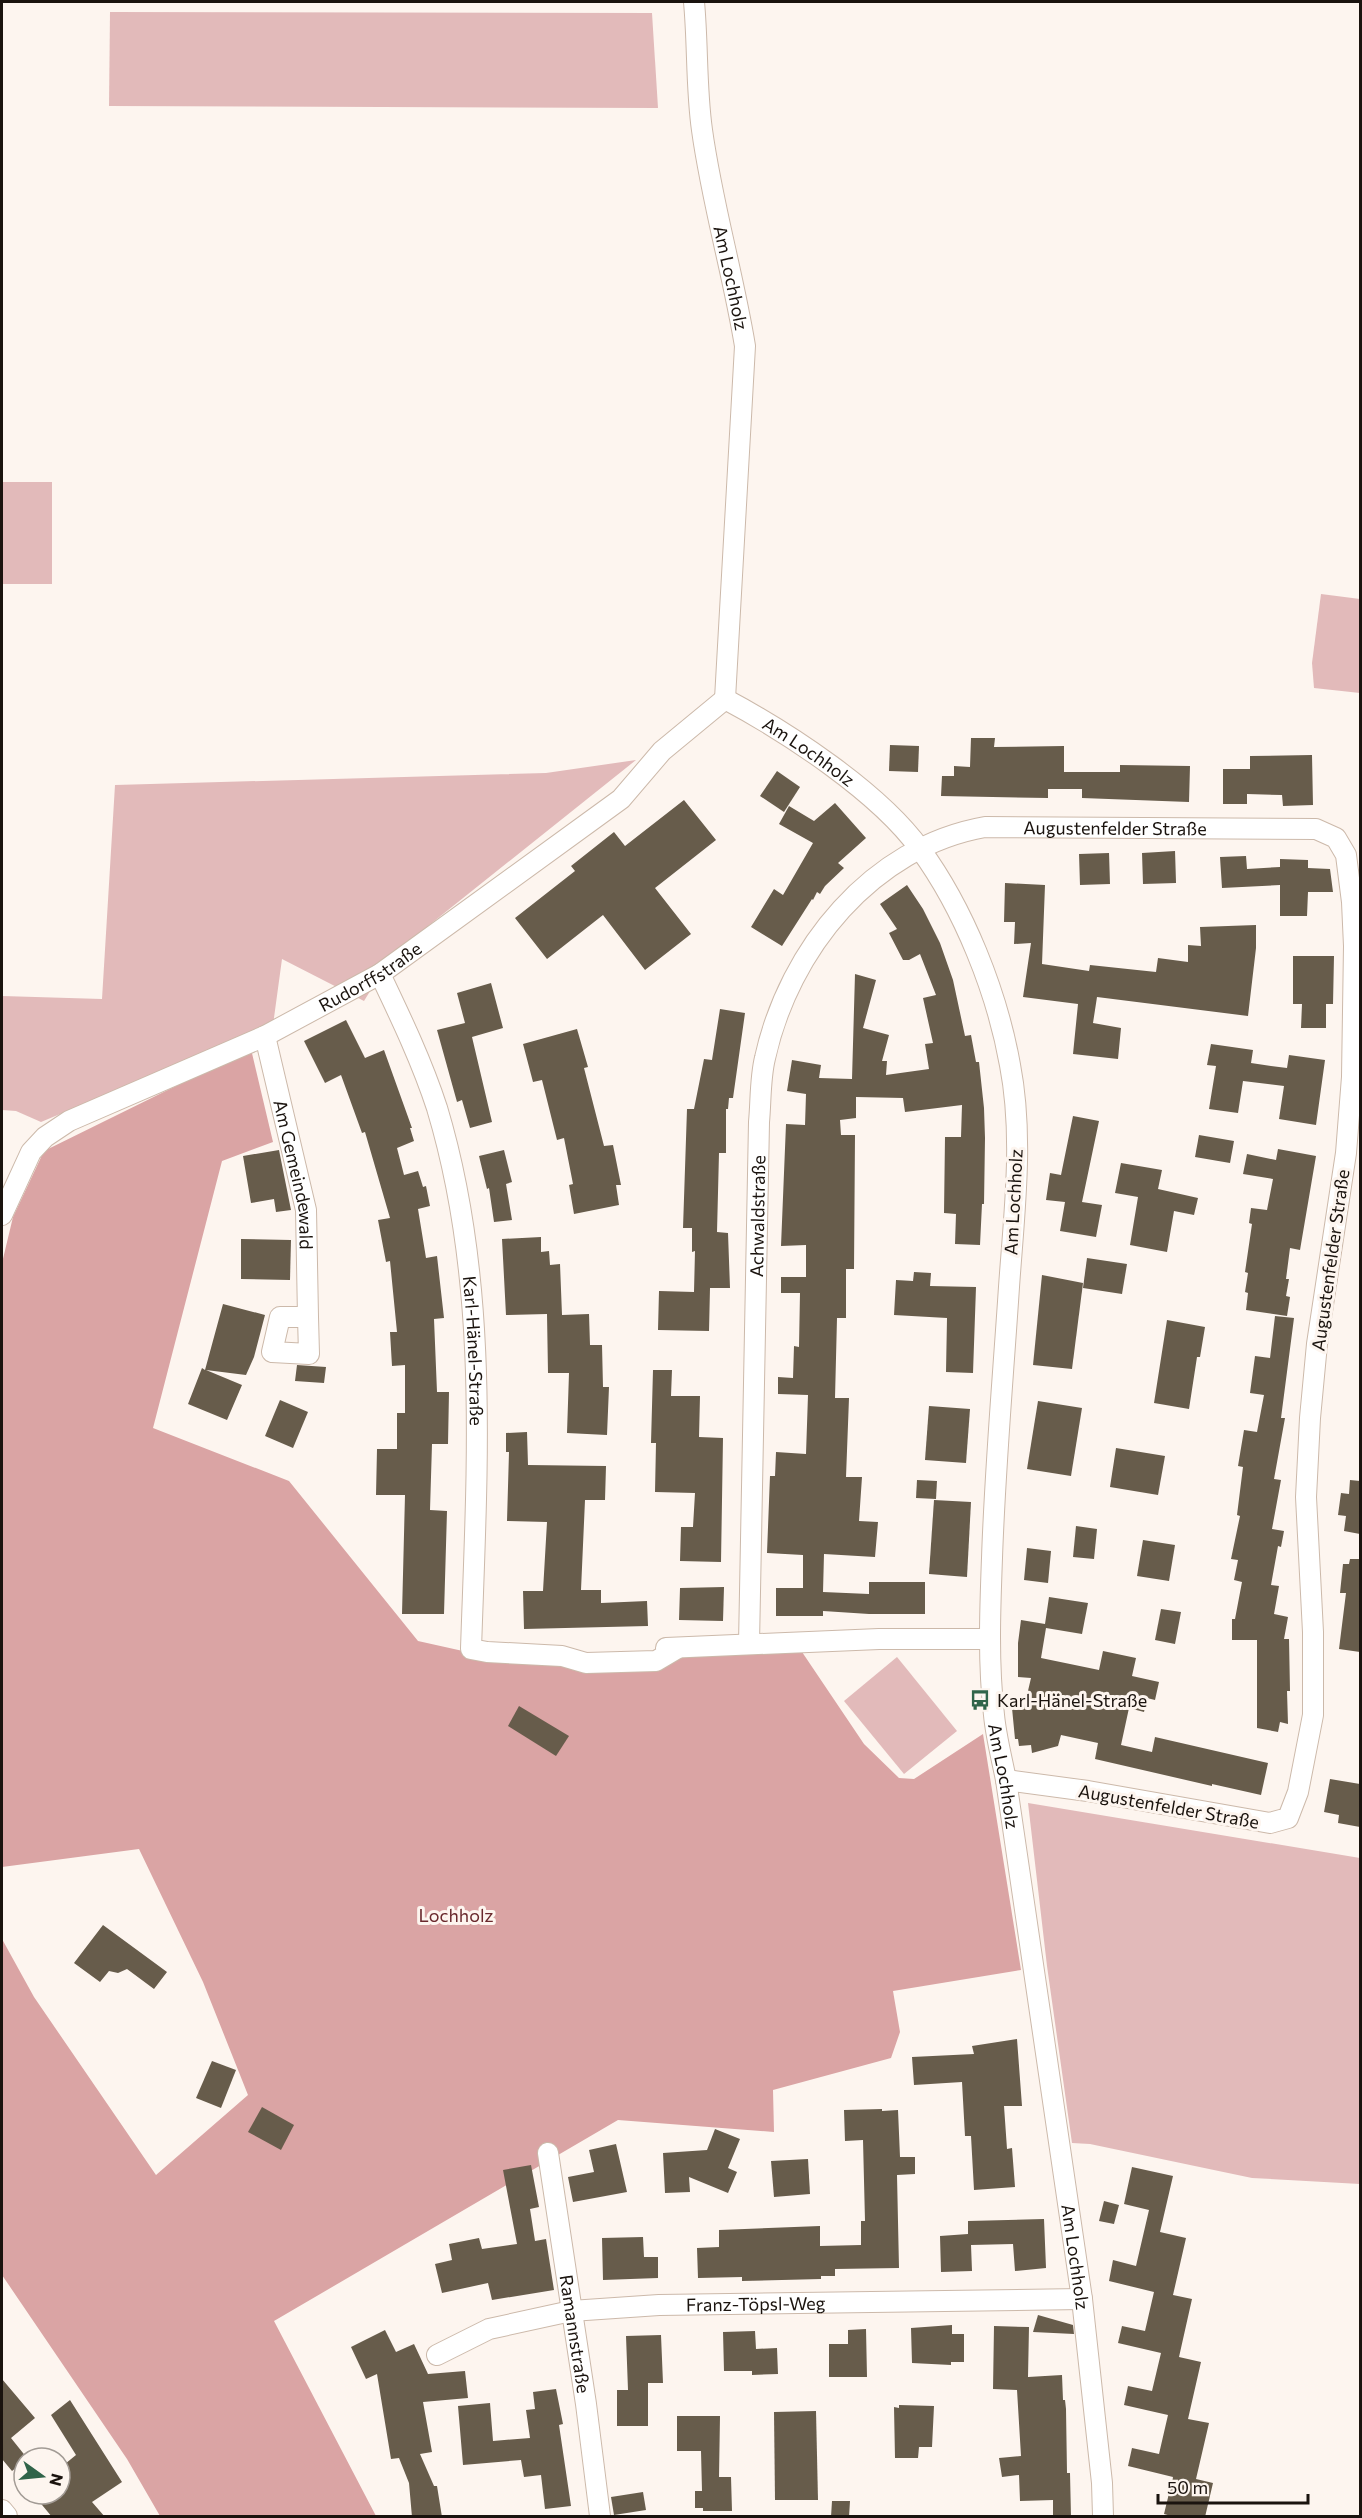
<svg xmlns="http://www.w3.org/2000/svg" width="1362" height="2518" font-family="Commissioner,sans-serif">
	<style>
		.green { fill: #e2baba }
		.forest { fill: #daa4a4 }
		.building { fill: #675c4b }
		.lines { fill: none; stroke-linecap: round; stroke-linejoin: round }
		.minor-casing { stroke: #ccb9aa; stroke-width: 22 }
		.minor { stroke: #fff; stroke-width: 20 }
		.labels { text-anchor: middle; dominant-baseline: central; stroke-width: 6; stroke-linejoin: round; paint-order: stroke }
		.street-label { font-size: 18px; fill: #1a130e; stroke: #fdf5ef }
		.poi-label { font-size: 18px; fill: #1a130e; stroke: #fdf5ef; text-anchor: start }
		.park-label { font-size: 18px; fill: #6a292d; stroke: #fdf5ef }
	</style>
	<rect width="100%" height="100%" fill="#fdf5ef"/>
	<g class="green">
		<polygon points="110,12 652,13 658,108 109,106"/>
		<rect x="2" y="482" width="50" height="102"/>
		<polygon points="1321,594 1360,599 1360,693 1314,688 1312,663"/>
		<polygon points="636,760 393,954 364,1001 282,959 273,1025 41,1122 16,1111 2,1110 2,996 102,999 115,785 546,773"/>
		<polygon points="897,1657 957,1731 904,1774 844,1701"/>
		<polygon points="1028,1803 1360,1858 1360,2184 1252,2178 1090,2144 1072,2143 1047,1966"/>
	</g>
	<polygon class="forest" points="251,1049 273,1142 222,1161 153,1428 289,1481 418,1641 512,1662 749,1644 800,1649 864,1744 899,1778 914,1779 983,1734 1021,1970 893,1991 900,2032 891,2058 773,2090 774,2132 618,2120 274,2321 376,2516 160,2516 127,2459 2,2275 2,1939 34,1997 156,2175 248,2095 203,1982 139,1849 2,1867 2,1263 13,1217 44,1151"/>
	<g class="building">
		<polygon points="971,738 995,738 994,747 1064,746 1064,772 1120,772 1120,765 1190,766 1189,802 1082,798 1082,789 1048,789 1048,798 941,796 942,776 954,776 954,766 970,767"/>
		<polygon points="890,745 919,746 918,772 889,771"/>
		<polygon points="1312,755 1313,805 1283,806 1282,795 1247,794 1247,804 1223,804 1223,769 1250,769 1250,756"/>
		<polygon points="777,771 800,787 784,812 760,796"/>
		<polygon points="684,800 716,840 655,888 691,934 645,970 603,915 547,959 515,918 575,871 571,866 614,832 625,846"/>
		<polygon points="835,803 866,838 838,863 844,868 825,886 820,894 817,892 813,900 812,899 782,946 751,927 774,889 783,895 813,843 779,824 789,806 814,821"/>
		<polygon points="1175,851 1176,883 1143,884 1142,853"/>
		<polygon points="1109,853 1110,884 1080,885 1079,854"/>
		<polygon points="1246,856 1247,869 1280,867 1280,859 1308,860 1308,868 1330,869 1333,892 1308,892 1307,916 1280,916 1280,885 1222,888 1220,857"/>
		<polygon points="1005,883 1045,885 1042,964 1089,971 1090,965 1156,972 1158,958 1188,962 1188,945 1201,946 1200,927 1256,925 1256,948 1248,1016 1097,997 1093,1023 1121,1028 1118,1059 1073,1054 1078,1004 1023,997 1031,943 1014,944 1015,922 1004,922"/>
		<polygon points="907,885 923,909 940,943 953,980 965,1036 971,1035 976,1062 979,1062 984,1108 985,1138 984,1204 982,1204 980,1245 955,1244 956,1214 944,1213 945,1137 961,1137 962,1105 905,1112 903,1098 856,1097 856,1118 840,1120 841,1135 855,1135 854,1269 846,1269 846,1318 837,1318 835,1398 849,1398 846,1477 862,1477 859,1521 878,1522 875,1557 824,1554 823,1592 869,1594 869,1582 925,1582 925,1614 869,1614 823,1611 823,1616 776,1616 776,1588 803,1588 803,1555 767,1553 770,1476 775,1476 776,1452 806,1454 808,1395 778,1394 778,1377 793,1378 794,1346 799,1347 800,1293 781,1293 781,1277 806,1277 806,1245 781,1246 786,1124 805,1125 806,1094 787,1091 792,1060 821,1065 819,1078 852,1079 855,974 876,980 863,1028 889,1035 882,1061 887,1061 886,1075 929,1069 925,1044 933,1043 923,998 936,995 920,954 909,960 903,960 889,933 897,929 880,904"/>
		<polygon points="1293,956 1334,956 1333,1004 1326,1004 1326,1028 1301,1028 1302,1004 1293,1004"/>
		<polygon points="491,983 503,1028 472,1037 492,1122 470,1128 462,1100 457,1102 437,1030 465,1023 457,993"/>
		<polygon points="720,1009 745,1013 733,1098 729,1098 728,1109 726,1109 726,1153 719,1153 717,1232 728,1233 730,1288 710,1288 709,1331 658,1330 659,1291 694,1292 695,1251 692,1252 692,1228 683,1228 687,1109 694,1109 704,1059 712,1060"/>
		<polygon points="346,1020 365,1058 384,1050 412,1128 410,1128 414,1141 397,1148 404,1175 418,1171 423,1187 426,1186 430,1206 418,1209 426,1258 437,1256 444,1318 434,1319 437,1392 449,1392 448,1444 432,1444 430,1510 447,1511 444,1614 402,1614 405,1495 376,1495 377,1449 397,1449 397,1413 405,1413 405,1365 392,1366 390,1332 397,1332 390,1261 386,1262 378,1220 390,1218 365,1132 362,1133 341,1075 325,1083 304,1041"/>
		<polygon points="577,1029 588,1067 584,1068 604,1146 613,1145 621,1185 616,1185 619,1205 574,1214 569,1185 573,1184 564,1138 557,1140 542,1080 533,1082 523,1044"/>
		<polygon points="1211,1044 1253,1050 1251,1063 1271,1066 1287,1068 1289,1055 1325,1060 1316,1125 1279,1119 1284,1086 1243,1081 1238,1113 1209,1109 1216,1066 1207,1065"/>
		<polygon points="1073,1116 1099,1121 1082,1202 1102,1205 1096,1237 1060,1231 1065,1202 1046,1200 1050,1173 1061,1175"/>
		<polygon points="1199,1135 1234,1141 1230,1163 1195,1157"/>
		<polygon points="1278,1149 1316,1156 1300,1250 1290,1248 1286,1279 1289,1279 1286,1296 1290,1297 1287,1316 1246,1310 1248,1293 1245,1292 1248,1273 1245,1272 1252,1224 1249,1223 1251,1208 1267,1210 1273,1179 1243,1174 1247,1154 1276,1160"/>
		<polygon points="279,1150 291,1210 276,1212 274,1199 251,1203 243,1156"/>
		<polygon points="504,1150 512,1182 506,1184 512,1220 494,1222 489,1188 487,1189 479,1156"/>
		<polygon points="1121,1163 1162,1170 1158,1189 1198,1198 1194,1215 1174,1211 1167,1252 1130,1245 1138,1197 1115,1193"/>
		<polygon points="541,1237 541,1252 549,1251 550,1265 560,1264 562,1315 589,1314 590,1345 602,1345 603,1387 609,1387 607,1435 567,1433 569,1373 548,1373 547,1314 506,1315 502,1239"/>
		<polygon points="241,1239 291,1240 290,1280 241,1279"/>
		<polygon points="1087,1258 1127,1264 1122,1294 1083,1288"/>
		<polygon points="914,1272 931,1273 930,1286 976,1287 973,1373 946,1372 947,1318 894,1315 896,1280 913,1281"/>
		<polygon points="1042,1275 1083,1283 1072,1369 1033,1365"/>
		<polygon points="223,1304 265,1315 254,1357 246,1375 206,1370 242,1385 227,1420 188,1404 202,1368 205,1370"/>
		<polygon points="1275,1316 1294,1318 1281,1418 1285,1418 1274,1479 1281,1480 1272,1529 1284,1531 1281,1547 1278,1546 1271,1585 1279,1586 1274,1614 1288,1617 1284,1639 1289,1639 1290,1691 1287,1691 1288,1724 1280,1722 1278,1732 1257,1728 1257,1640 1232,1640 1232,1619 1235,1619 1242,1582 1234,1580 1238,1560 1231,1559 1240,1516 1237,1515 1243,1467 1238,1466 1244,1430 1257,1432 1264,1395 1250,1393 1255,1356 1270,1358"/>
		<polygon points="1167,1320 1205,1327 1200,1357 1197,1357 1189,1409 1154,1403"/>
		<polygon points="297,1365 326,1367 324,1383 295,1381"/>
		<polygon points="653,1370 672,1370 671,1396 700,1396 699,1437 723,1438 721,1562 680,1561 681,1527 693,1527 695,1493 655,1492 656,1443 651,1443"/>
		<polygon points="280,1400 308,1412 293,1448 265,1436"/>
		<polygon points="1038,1401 1082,1408 1071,1476 1027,1469"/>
		<polygon points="929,1406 970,1409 966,1463 925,1460"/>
		<polygon points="527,1432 528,1465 606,1466 605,1500 585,1500 581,1590 601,1590 601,1603 647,1601 648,1626 524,1629 523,1591 543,1591 547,1522 507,1521 509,1452 506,1452 506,1433"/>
		<polygon points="1116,1448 1165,1456 1158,1495 1110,1487"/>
		<polygon points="917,1480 937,1481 936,1499 916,1498"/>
		<polygon points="1350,1480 1360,1481 1360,1534 1344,1531 1346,1516 1338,1515 1341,1493 1349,1494"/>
		<polygon points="934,1500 971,1502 967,1577 929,1574"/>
		<polygon points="1076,1526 1097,1529 1094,1559 1073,1557"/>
		<polygon points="1143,1540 1175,1545 1169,1581 1137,1576"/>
		<polygon points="1027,1548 1051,1551 1048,1583 1024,1580"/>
		<polygon points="1350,1559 1360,1559 1360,1652 1339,1649 1346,1593 1340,1593 1343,1564 1349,1564"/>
		<polygon points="724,1587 723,1621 679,1620 680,1588"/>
		<polygon points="1049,1597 1088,1603 1082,1634 1046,1628 1041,1658 1099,1670 1103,1651 1136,1658 1132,1676 1159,1682 1155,1700 1147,1698 1144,1712 1129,1708 1121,1745 1152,1752 1155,1737 1268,1763 1261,1795 1212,1784 1212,1786 1095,1759 1098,1743 1061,1735 1058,1746 1032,1753 1031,1745 1019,1746 1018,1739 1015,1739 1012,1708 1024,1708 1031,1678 1018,1677 1018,1643 1021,1620 1045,1624"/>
		<polygon points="1161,1609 1181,1612 1175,1644 1155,1640"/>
		<polygon points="519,1706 569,1736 556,1756 508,1726"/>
		<polygon points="1330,1779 1360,1784 1360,1827 1338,1823 1339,1815 1324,1812"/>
		<polygon points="103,1925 167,1972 154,1989 127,1969 118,1973 109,1971 100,1982 74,1963"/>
		<polygon points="1017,2039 1022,2106 1004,2106 1007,2149 1012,2148 1015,2187 974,2190 971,2136 965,2136 962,2082 914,2085 912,2057 974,2054 972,2046"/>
		<polygon points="212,2061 236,2070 221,2108 196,2098"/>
		<polygon points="262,2107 294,2125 281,2150 248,2132"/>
		<polygon points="882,2109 882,2111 898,2110 900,2157 915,2157 915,2174 897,2175 899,2268 835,2269 835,2276 821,2276 821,2279 742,2281 742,2277 698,2278 697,2248 719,2247 719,2230 820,2226 820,2246 861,2245 861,2221 865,2221 863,2140 845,2141 844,2110"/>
		<polygon points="715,2129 740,2139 728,2168 737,2172 728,2193 689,2177 690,2192 665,2193 663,2153 707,2150"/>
		<polygon points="616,2144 627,2192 573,2202 568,2177 594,2172 589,2150"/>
		<polygon points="808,2159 810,2194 774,2197 771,2161"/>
		<polygon points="531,2165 539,2207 530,2209 535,2241 546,2239 554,2290 492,2300 488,2283 442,2293 435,2264 452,2260 449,2244 479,2238 482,2249 517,2244 503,2170"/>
		<polygon points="1132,2167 1173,2176 1160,2232 1186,2238 1173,2295 1192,2299 1179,2357 1201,2362 1188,2419 1209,2423 1196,2479 1213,2483 1205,2517 1175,2517 1164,2514 1173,2477 1128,2466 1132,2448 1159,2454 1168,2415 1124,2405 1128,2386 1152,2391 1161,2353 1118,2343 1122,2326 1145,2331 1154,2292 1109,2281 1113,2260 1136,2266 1149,2210 1124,2204"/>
		<polygon points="1104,2201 1119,2205 1114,2224 1099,2221"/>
		<polygon points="1044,2219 1046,2268 1015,2271 1013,2244 971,2245 972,2271 941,2272 940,2236 968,2234 968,2221"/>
		<polygon points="643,2237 644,2257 658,2257 658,2278 603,2280 602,2238"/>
		<polygon points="1038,2315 1073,2325 1074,2334 1033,2332"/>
		<polygon points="952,2325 952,2334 964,2334 964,2362 951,2362 951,2365 912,2363 911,2328"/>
		<polygon points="994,2326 1029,2327 1028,2377 1062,2375 1063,2400 1065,2400 1066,2409 1067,2473 1070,2473 1071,2517 1053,2517 1053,2500 1020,2501 1019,2475 1002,2477 999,2458 1021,2456 1017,2390 993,2389"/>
		<polygon points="866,2329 867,2377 829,2377 829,2344 848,2344 848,2330"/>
		<polygon points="385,2330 396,2352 414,2344 428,2374 465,2371 468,2398 423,2402 432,2452 420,2454 434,2486 437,2486 442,2517 412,2517 409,2483 399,2458 391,2459 377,2374 366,2379 351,2347"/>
		<polygon points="755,2331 756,2349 777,2348 778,2374 752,2375 752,2371 724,2371 723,2332"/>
		<polygon points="661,2335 663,2383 648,2383 648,2426 617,2426 617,2390 628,2390 626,2336"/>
		<polygon points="2,2379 35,2418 11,2438 27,2458 24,2458 24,2461 12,2471 2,2459"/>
		<polygon points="556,2389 563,2424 559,2425 571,2506 545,2509 541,2475 524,2477 521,2460 463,2465 458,2406 490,2403 493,2441 530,2438 526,2410 535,2409 533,2392"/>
		<polygon points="70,2400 122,2482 92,2502 105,2517 52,2517 33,2494 60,2494 60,2468 76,2455 51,2415"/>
		<polygon points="899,2405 934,2406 932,2447 919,2447 918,2458 895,2458 894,2407 899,2408"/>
		<polygon points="816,2411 818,2500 775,2500 774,2412"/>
		<polygon points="677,2416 720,2416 719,2477 731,2477 732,2511 703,2511 703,2508 695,2508 695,2491 702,2491 701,2451 677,2451"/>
		<polygon points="643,2492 646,2510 614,2515 611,2497"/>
		<polygon points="832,2501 850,2501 849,2517 831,2517"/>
	</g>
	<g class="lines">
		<g class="minor-casing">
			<g id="minor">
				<path id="s1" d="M694,2C698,44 696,88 702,130C712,203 733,273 745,346L725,699"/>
				<path id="s2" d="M725,699C787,732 879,792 920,849C964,909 997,992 1010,1065C1024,1137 1014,1214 1009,1287C1003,1378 995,1468 992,1558C990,1611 988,1663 994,1715C996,1737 1002,1759 1006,1780L1082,2299L1102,2483L1103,2516"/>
				<path id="s3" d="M380,974C401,1018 422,1062 437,1108C490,1284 477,1469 471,1649L487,1652L562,1656L586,1663L656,1661L678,1648"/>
				<path id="s4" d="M265,1036L306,1210L308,1317H280L272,1352L309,1354L308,1317"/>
				<path id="s5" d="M2,1215L31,1152L45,1137L69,1121L265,1036L380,974L621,799L662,751L725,699"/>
				<path id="s6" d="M749,1644L759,1122C761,1101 760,1078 765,1058C789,949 872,847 985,827L1316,829L1336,838L1346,855L1352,902L1354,946L1352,1077L1346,1153L1317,1344L1310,1418L1306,1497L1313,1632V1715L1298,1792L1288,1818L1270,1823L1088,1791L1006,1780"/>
				<polyline points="666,1648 879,1639 990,1639"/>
				<path id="s7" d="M548,2153L586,2404L600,2516"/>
				<path id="s8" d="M437,2355L489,2329L571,2311L659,2305L1082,2299"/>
				<polyline points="2,2510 7,2516"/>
			</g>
		</g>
		<use href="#minor" class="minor"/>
	</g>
	<defs>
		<g id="bus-bare" transform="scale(1.62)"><path d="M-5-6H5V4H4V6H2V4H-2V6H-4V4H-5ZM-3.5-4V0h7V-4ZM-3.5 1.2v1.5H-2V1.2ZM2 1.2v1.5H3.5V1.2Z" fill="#306449" stroke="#fdf5ef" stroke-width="2.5" paint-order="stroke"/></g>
	</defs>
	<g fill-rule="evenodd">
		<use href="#bus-bare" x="980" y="1700"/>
	</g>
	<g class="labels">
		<g class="street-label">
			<text stroke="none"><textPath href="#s1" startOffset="279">Am Lochholz</textPath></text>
			<text stroke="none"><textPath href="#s2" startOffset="99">Am Lochholz</textPath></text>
			<text stroke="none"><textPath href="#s6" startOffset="1054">Augustenfelder Straße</textPath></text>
			<text stroke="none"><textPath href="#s5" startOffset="453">Rudorffstraße</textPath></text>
			<text stroke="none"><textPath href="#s4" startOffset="142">Am Gemeindewald</textPath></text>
			<text transform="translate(1013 1202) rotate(-87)">Am Lochholz</text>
			<text stroke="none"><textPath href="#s6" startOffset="428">Achwaldstraße</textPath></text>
			<text transform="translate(1330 1260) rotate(-82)">Augustenfelder Straße</text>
			<text stroke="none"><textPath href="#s3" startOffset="392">Karl-Hänel-Straße</textPath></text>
			<text stroke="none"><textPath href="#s2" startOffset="1197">Am Lochholz</textPath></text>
			<text transform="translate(1169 1806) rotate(10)">Augustenfelder Straße</text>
			<text stroke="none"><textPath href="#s2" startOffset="1683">Am Lochholz</textPath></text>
			<text stroke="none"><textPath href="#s8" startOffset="327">Franz-Töpsl-Weg</textPath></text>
			<text stroke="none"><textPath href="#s7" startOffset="183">Ramannstraße</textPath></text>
		</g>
		<g class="poi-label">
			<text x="997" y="1700">Karl-Hänel-Straße</text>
		</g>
		<g class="park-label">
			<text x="456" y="1915">Lochholz</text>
		</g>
	</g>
	<rect width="1362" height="2518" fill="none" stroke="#1a130e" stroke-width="6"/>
	<g transform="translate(42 2476) rotate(105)"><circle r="28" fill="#fdf5ef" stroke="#a29b95" stroke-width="1.5"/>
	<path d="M0-4.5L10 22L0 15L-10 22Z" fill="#306449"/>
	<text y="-9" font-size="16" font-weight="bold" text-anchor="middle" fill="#1a130e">N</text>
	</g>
	<path d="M1158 2494v9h150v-9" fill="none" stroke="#1a130e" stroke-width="3"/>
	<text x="1167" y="2494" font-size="18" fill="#1a130e" stroke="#fdf5ef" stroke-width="4.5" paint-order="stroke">50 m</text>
</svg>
